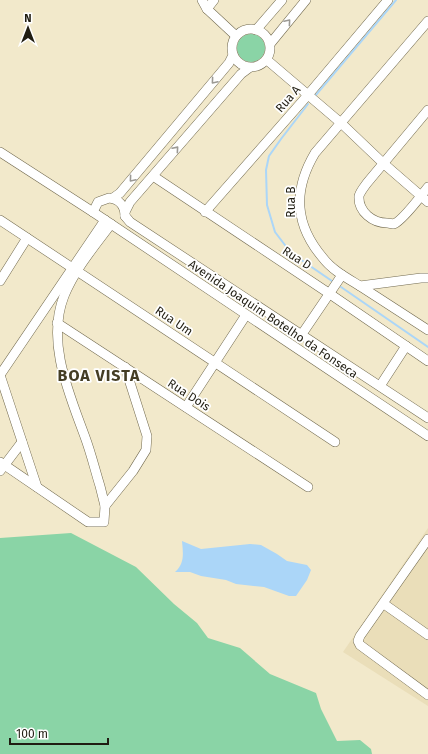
<svg xmlns="http://www.w3.org/2000/svg" width="428" height="754" font-family="'Fira Sans',sans-serif">
	<style>
		.built { fill: #eadeb9 }
		.green { fill: #8ad4a6 }
		.water { fill: #abd6f8 }
		.lines { fill: none; stroke-linecap: round; stroke-linejoin: round }
		.stream { stroke: #abd6f8; stroke-width: 2 }
		.minor-casing { stroke: #736b50; stroke-width: 10 }
		.minor { stroke: #fff; stroke-width: 9 }
		.oneway { stroke: #9b9994 }
		.labels { text-anchor: middle; dominant-baseline: central; stroke-width: 3.5; stroke-linejoin: round; paint-order: stroke }
		.street-label { font-size: 12px; fill: #201d12; stroke: #fff }
		.district-label { font-size: 16px; font-weight: bold; letter-spacing: 1px; fill: #443d24; stroke: #fff }
	</style>
	<rect width="100%" height="100%" fill="#f2e9cb"/>
	<polygon class="built" points="428,528 428,706 343,652"/>
	<g class="green">
		<circle cx="251" cy="48" r="14"/>
		<polygon points="71,533 136,567 174,604 197,623 208,638 240,648 270,674 316,693 321,709 337,741 360,740 371,749 372,754 0,754 0,538"/>
	</g>
	<path class="water" d="M182,541L201,549L250,544L261,545L277,554L287,561L307,565L311,570L307,580L296,596H289L264,587L236,584L226,580L201,576L190,572H175C185,563 183,553 182,541Z"/>
	<g class="lines">
		<g class="stream">
			<polyline points="315,96 396,0"/>
			<polyline points="308,104 281,139 269,156 266,170 267,205 275,232 291,253 332,281"/>
			<polyline points="341,287 428,347"/>
		</g>
		<g class="minor-casing">
			<g id="minor">
				<polyline points="202,0 207,9 236,36"/>
				<polyline points="207,9 214,0"/>
				<path d="M428,21L315,153C293,190 294,224 323,258C332,270 347,278 360,286L421,278H428"/>
				<circle cx="251" cy="48" r="19"/>
				<polyline points="256,30 282,0"/>
				<polyline points="270,44 306,0"/>
				<polyline points="267,60 341,123 383,163 428,202"/>
				<path d="M428,110L367,183C364,187 360,192 359,196C358,212 373,223 387,223C388,223 393,224 394,224C403,220 421,196 428,187"/>
				<polyline points="0,152 93,212 428,436"/>
				<polyline points="153,176 330,294 428,361"/>
				<polyline points="113,198 120,193 229,63 233,55"/>
				<path d="M93,212L98,202L109,198C119,199 125,206 125,216"/>
				<polyline points="125,212 130,202 241,74 249,68"/>
				<polyline points="205,212 307,96 388,0"/>
				<polyline points="125,216 130,222 428,418"/>
				<polyline points="0,220 335,442"/>
				<polyline points="0,281 27,238"/>
				<polyline points="360,286 428,330"/>
				<polyline points="57,323 308,487"/>
				<polyline points="302,334 342,275"/>
				<polyline points="0,375 105,220"/>
				<polyline points="0,375 37,487"/>
				<polyline points="380,386 406,346"/>
				<polyline points="186,407 246,315"/>
				<path d="M0,462L88,522H104L105,506L100,486C95,470 91,453 85,437C69,393 46,342 64,296C75,269 94,247 111,224"/>
				<polyline points="0,471 22,442"/>
				<polyline points="105,506 133,471 146,450 147,436 125,367"/>
				<polyline points="428,539 360,636 358,641 360,645 428,695"/>
				<polyline points="384,604 428,635"/>
			</g>
		</g>
		<use href="#minor" class="minor"/>
	</g>
	<defs><path id="oneway-chevron" d="M-2-3.5L2.5 0L-2 3.5" fill="none" stroke-width="1.6" stroke-linecap="round" stroke-linejoin="round"/></defs>
	<g class="oneway">
		<use href="#oneway-chevron" transform="translate(288 22) rotate(-50)"/>
		<use href="#oneway-chevron" transform="translate(214 81) rotate(130)"/>
		<use href="#oneway-chevron" transform="translate(176 149) rotate(-49)"/>
		<use href="#oneway-chevron" transform="translate(132 179) rotate(130)"/>
	</g>
	<g class="labels">
		<g class="street-label">
			<text transform="translate(288 99) rotate(-49)">Rua A</text>
			<text transform="translate(291 202) rotate(-90)">Rua B</text>
			<text transform="translate(297 258) rotate(33)">Rua D</text>
			<text transform="translate(273 319) rotate(34)">Avenida Joaquim Botelho da Fonseca</text>
			<text transform="translate(174 321) rotate(34)">Rua Um</text>
			<text transform="translate(189 395) rotate(33)">Rua Dois</text>
		</g>
		<g class="district-label">
			<text x="99" y="375">BOA VISTA</text>
		</g>
	</g>
	<g transform="translate(28 28)" stroke="#ffffff" stroke-width="3" paint-order="stroke">
	<path d="M0-3L7 15L0 10L-7 15Z" fill="#201d12"/>
	<text y="-6" font-size="11" font-weight="bold" text-anchor="middle" fill="#201d12">N</text>
	</g>
	<path d="M10 738v6h98v-6" fill="none" stroke="#201d12" stroke-width="2"/>
	<text x="16" y="738" font-size="12" fill="#201d12" stroke="#ffffff" stroke-width="3" paint-order="stroke">100 m</text>
</svg>
